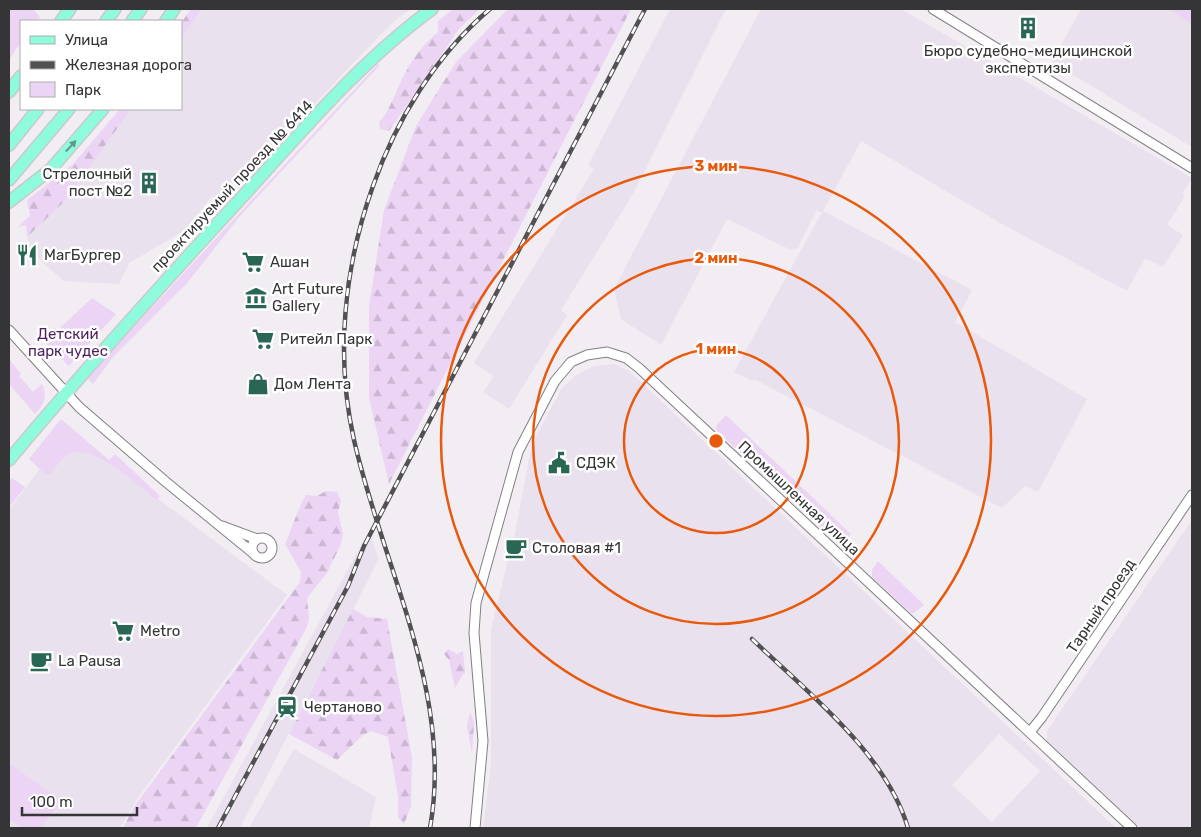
<svg xmlns="http://www.w3.org/2000/svg" width="1201" height="837" font-family="Rubik,sans-serif">
	<style>
		.built { fill: #e9e1ed; fill-rule: evenodd }
		.green { fill: #ecd4f5 }
		.forest { fill: url(#forest-firs) }
		.lines { fill: none; stroke-linecap: round; stroke-linejoin: round }
		.minor-casing { stroke: #838085; stroke-width: 11 }
		.major-casing { stroke: #cacacb; stroke-width: 14 }
		.minor { stroke: #fff; stroke-width: 9 }
		.major { stroke: #8efbdc; stroke-width: 11 }
		.rail-casing { stroke: #515052; stroke-width: 4.5 }
		.rail { stroke: #fff; stroke-width: 2.5; stroke-dasharray: 8; stroke-linecap: butt }
		.oneway { fill: #629889 }
		.ring { fill: none; stroke: #e8590c; stroke-width: 2.5 }
		.labels { text-anchor: middle; dominant-baseline: central; stroke-width: 5; stroke-linejoin: round; paint-order: stroke }
		.poi-label { font-size: 15px; fill: #353436; stroke: #fff; text-anchor: start }
		.street-label { font-size: 15px; fill: #353436; stroke: #fff }
		.park-label { font-size: 15px; fill: #4c1e5c; stroke: #fff }
		.centre { fill: #e8590c; stroke: #fff; stroke-width: 2.5 }
		.ring-label { font-size: 15px; text-anchor: middle; font-weight: bold; fill: #e8590c; stroke: #fff; stroke-width: 5; stroke-linejoin: round; paint-order: stroke }
	</style>
	<defs>
		<pattern id="forest-firs" width="22" height="20" patternUnits="userSpaceOnUse" patternTransform="scale(1.25)"><rect width="22" height="20" fill="#ecd4f5"/><path d="M5 1l3.5 6h-7zM16 11l3.5 6h-7z" fill="#cbb7d3"/></pattern>
	</defs>
	<rect width="100%" height="100%" fill="#f1edf2"/>
	<g class="built">
		<polygon points="202,9 411,9 399,17 381,34 220,203 212,196 185,230 129,263 119,284 64,281 43,263 30,246 27,237 66,200 131,109 181,109 181,38"/>
		<polygon points="670,9 726,9 634,192 561,310 567,315 509,409 483,392 494,376 474,363 594,169 588,165"/>
		<polygon points="761,9 901,9 1192,178 1182,194 1185,196 1167,225 1183,235 1163,267 1145,258 1127,291 1002,224 861,141 823,211 972,290 955,322 1087,399 1038,492 1025,486 1002,508 754,379 752,381 734,372 822,212 816,211 798,248 791,250 727,219 661,345 621,319 614,289"/>
		<polygon points="1081,9 1170,9 1192,25 1192,147 1052,62"/>
		<path d="M615,364L629,371L1116,828H483L491,762V629L515,533L532,443L562,388L576,375L594,366ZM999,734L1040,771L992,822L952,785Z"/>
		<polygon points="86,445 287,595 139,796 120,828 9,828 9,510 52,453"/>
		<polygon points="1192,520 1192,828 1141,828 1047,741 1047,731"/>
		<polygon points="369,531 379,559 240,828 207,828"/>
		<polygon points="294,749 376,797 369,828 249,828"/>
	</g>
	<g class="green">
		<polygon points="9,9 33,9 40,17 37,21 21,21 21,42 9,60"/>
		<polygon points="378,64 380,65 240,216 188,282 113,357 93,384 88,379 116,346"/>
		<polygon points="92,298 116,314 69,366 39,337 51,328 60,328"/>
		<path d="M9,359L21,374L19,376L33,392L42,384C48,396 44,405 35,414L9,384Z"/>
		<polygon points="726,415 851,534 841,544 838,544 717,431 716,426"/>
		<path d="M61,419L109,460L115,454L160,496L157,500C139,486 93,442 69,454C62,457 56,468 50,474L44,473L29,459Z"/>
		<polygon points="12,478 25,487 9,508 9,481"/>
		<polygon points="878,561 924,605 912,614 872,577 872,570"/>
		<polygon points="9,763 61,801 41,828 22,828 9,819"/>
	</g>
	<g class="forest">
		<polygon points="191,9 202,9 181,38 181,23"/>
		<path d="M453,9H480L459,29L389,131L380,129L379,123C393,106 397,86 408,68C416,54 426,42 438,32V21Z"/>
		<polygon points="508,9 631,9 389,484 369,398 369,306 384,210 416,126 456,62"/>
		<polygon points="1170,9 1192,9 1192,25"/>
		<polygon points="120,109 131,109 66,200 27,237 26,225 18,227 30,215 27,200 73,164"/>
		<path d="M326,491L337,492L341,501L338,512L343,534L341,544L327,573L307,598L309,619L306,629L198,824L195,828H123L134,807L300,582L301,572L285,544C291,530 299,506 306,495L317,496Z"/>
		<polygon points="353,609 367,617 387,619 412,758 411,806 404,824 398,817 398,797 388,737 371,731 363,735 337,760 289,734"/>
		<polygon points="448,649 457,654 463,651 465,673 463,674 455,688 449,660 444,654"/>
		<polygon points="470,712 474,722 472,754 467,726"/>
	</g>
	<g class="lines">
		<g class="minor-casing">
			<g id="minor">
				<polyline points="933,9 1192,168"/>
				<polyline points="9,330 79,407 166,482 253,553"/>
				<polyline points="222,526 257,539"/>
				<circle cx="262" cy="548" r="10"/>
				<polyline points="1030,732 1042,717 1192,495"/>
				<polyline points="475,828 483,741 474,633 476,603 518,452 555,381 571,362 587,355 607,352 626,358 639,368 1132,828"/>
			</g>
		</g>
		<g class="major-casing">
			<g id="major">
				<polyline points="61,21 70,9"/>
				<polyline points="106,21 115,9"/>
				<polyline points="132,21 141,9"/>
				<polyline points="166,21 174,9"/>
				<polyline points="9,92 21,76"/>
				<polyline points="9,145 38,109"/>
				<polyline points="9,180 69,109"/>
				<polyline points="9,202 51,169 103,109"/>
				<path d="M9,460C85,369 164,282 244,195C303,130 361,61 432,9"/>
			</g>
		</g>
		<use href="#minor" class="minor"/>
		<use href="#major" class="major"/>
		<g class="rail-casing">
			<g id="rail">
				<path d="M752,639C807,692 886,753 908,828"/>
				<polyline points="218,828 348,586 364,546 645,9"/>
				<path d="M430,828C454,694 383,568 354,440C335,356 344,267 373,186C396,120 436,55 490,9"/>
			</g>
		</g>
		<use href="#rail" class="rail"/>
	</g>
	<defs><path id="oneway-solid" d="M-6-.8H1V-3.2L6.5 0L1 3.2V.8H-6Z" transform="scale(1.25)"/></defs>
	<use class="oneway" href="#oneway-solid" transform="translate(71 146) rotate(-47)"/>
	<g class="ring">
		<circle cx="716" cy="441" r="92"/>
		<circle cx="716" cy="441" r="183"/>
		<circle cx="716" cy="441" r="275"/>
	</g>
	<defs>
		<g id="building-bare" transform="scale(1.725)"><path d="M-4-6H4V6H1V3H-1V6H-4ZM-2.5-4.3h1.7v1.8h-1.7ZM.8-4.3h1.7v1.8H.8ZM-2.5-1h1.7V.8h-1.7ZM.8-1h1.7V.8H.8Z" fill="#296754" stroke="#fff" stroke-width="2.5" paint-order="stroke"/></g>
		<g id="restaurant-bare" transform="scale(1.725)"><path d="M-5-6h1v4h1v-4h1v4h1v-4h1v5L-1.5 .5V6h-2V.5L-5-1ZM5-6V6H3V1.5H1.5Q1.5-4 5-6Z" fill="#296754" stroke="#fff" stroke-width="2.5" paint-order="stroke"/></g>
		<g id="supermarket-bare" transform="scale(1.725)"><path d="M-6-5.5h2.5l.6 2H6L4.5 2H-2.5L-4.4-4H-6ZM-1.5 3.2a1.3 1.3 0 1 0 .1 0ZM3 3.2a1.3 1.3 0 1 0 .1 0Z" fill="#296754" stroke="#fff" stroke-width="2.5" paint-order="stroke"/></g>
		<g id="museum-bare" transform="scale(1.725)"><path d="M0-6L6-3V-2H-6V-3ZM-5-1h2V3h-2ZM-1-1h2V3h-2ZM3-1h2V3H3ZM-6 4H6V6H-6Z" fill="#296754" stroke="#fff" stroke-width="2.5" paint-order="stroke"/></g>
		<g id="shop-bare" transform="scale(1.725)"><path d="M-5-2.5h2.3a2.7 3.5 0 0 1 5.4 0H5L5.5 6h-11ZM-1.5-2.5h3a1.5 2.3 0 0 0-3 0Z" fill="#296754" stroke="#fff" stroke-width="2.5" paint-order="stroke"/></g>
		<g id="civic-bare" transform="scale(1.725)"><path d="M-.6-6.5H3V-4.5H.6V-3L4-1V1h2V6H-6V1h2V-1L-.6-3ZM-1.2 2.5V6h2.4V2.5Z" fill="#296754" stroke="#fff" stroke-width="2.5" paint-order="stroke"/></g>
		<g id="cafe-bare" transform="scale(1.725)"><path d="M-5.5-4.5H6V0H3Q3 3.5 0 3.5H-2.5Q-5.5 3.5-5.5 0ZM3-3.2v2h1.7v-2ZM-6 4.5H4V6H-6Z" fill="#296754" stroke="#fff" stroke-width="2.5" paint-order="stroke"/></g>
		<g id="station-bare" transform="scale(1.725)"><path d="M-3-6H3Q5-6 5-4V2Q5 4 3 4L4.5 6H3L1.5 4h-3L-3 6H-4.5L-3 4Q-5 4-5 2V-4Q-5-6-3-6ZM-3.5-4v3h7v-3ZM-3.5 1v1.5H-2V1ZM2 1v1.5H3.5V1Z" fill="#296754" stroke="#fff" stroke-width="2.5" paint-order="stroke"/></g>
	</defs>
	<g fill-rule="evenodd">
		<use href="#building-bare" x="1028" y="28"/>
		<use href="#building-bare" x="149" y="183"/>
		<use href="#restaurant-bare" x="27" y="255"/>
		<use href="#supermarket-bare" x="253" y="262"/>
		<use href="#museum-bare" x="256" y="298"/>
		<use href="#supermarket-bare" x="263" y="339"/>
		<use href="#shop-bare" x="258" y="384"/>
		<use href="#civic-bare" x="559" y="463"/>
		<use href="#cafe-bare" x="516" y="548"/>
		<use href="#supermarket-bare" x="123" y="631"/>
		<use href="#cafe-bare" x="41" y="661"/>
		<use href="#station-bare" x="287" y="707"/>
	</g>
	<g class="labels">
		<g class="poi-label">
			<text x="1028" y="51" text-anchor="middle">Бюро судебно-медицинской<tspan x="1028" dy="17">экспертизы</tspan></text>
			<text x="132" y="174" text-anchor="end">Стрелочный<tspan x="132" dy="17">пост №2</tspan></text>
			<text x="44" y="255">МагБургер</text>
			<text x="270" y="262">Ашан</text>
			<text x="272" y="289">Art Future<tspan x="272" dy="17">Gallery</tspan></text>
			<text x="280" y="339">Ритейл Парк</text>
			<text x="274" y="384">Дом Лента</text>
			<text x="576" y="463">СДЭК</text>
			<text x="532" y="548">Столовая #1</text>
			<text x="140" y="631">Metro</text>
			<text x="58" y="661">La Pausa</text>
			<text x="304" y="707">Чертаново</text>
		</g>
		<g class="street-label">
			<text transform="translate(232 186) rotate(-47)">проектируемый проезд № 6414</text>
			<text transform="translate(799 498) rotate(43)">Промышленная улица</text>
			<text transform="translate(1101 606) rotate(-56)">Тарный проезд</text>
		</g>
		<g class="park-label">
			<text x="68" y="334">Детский<tspan x="68" dy="17">парк чудес</tspan></text>
		</g>
	</g>
	<circle cx="716" cy="441" r="8" class="centre"/>
	<g class="ring-label">
		<text x="716" y="171">3 мин</text>
		<text x="716" y="263">2 мин</text>
		<text x="716" y="354">1 мин</text>
	</g>
	<rect width="1201" height="837" fill="none" stroke="#353436" stroke-width="20"/>
	<rect x="20" y="20" width="162" height="90" fill="#ffffff" stroke="#aeaeaf"/>
	<rect x="30" y="36" width="25" height="8" fill="#8efbdc" stroke="#aeaeaf"/>
	<text x="65" y="45" font-size="15" fill="#353436">Улица</text>
	<rect x="30" y="61" width="25" height="8" fill="#515052" stroke="#aeaeaf"/>
	<text x="65" y="70" font-size="15" fill="#353436">Железная дорога</text>
	<rect x="30" y="82" width="25" height="15" fill="#ecd4f5" stroke="#aeaeaf"/>
	<text x="65" y="95" font-size="15" fill="#353436">Парк</text>
	<path d="M22 807v8h115v-8" fill="none" stroke="#353436" stroke-width="2.5"/>
	<text x="30" y="807" font-size="15" fill="#353436" stroke="#ffffff" stroke-width="4" paint-order="stroke">100 m</text>
</svg>
